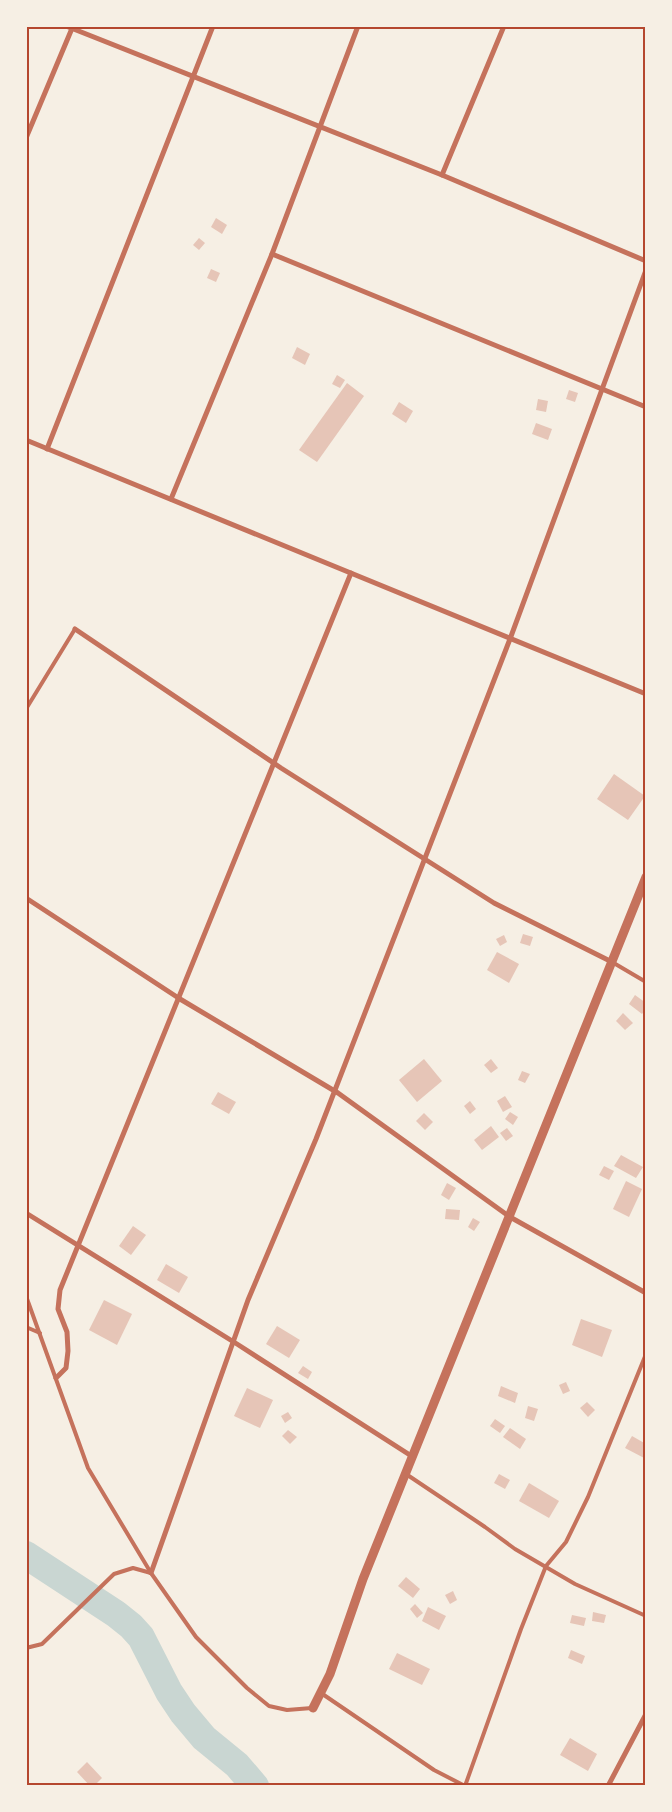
<svg xmlns="http://www.w3.org/2000/svg" width="672" height="1812" font-family="'Times New Roman',serif">
	<style>
		.lines { fill: none; stroke-linecap: round; stroke-linejoin: round }
		.river { stroke: #c9d6d2; stroke-width: 28 }
		.building { fill: #e6c5b7 }
		.service { stroke: #c5725c; stroke-width: 4 }
		.minor { stroke: #c5725c; stroke-width: 5 }
		.tertiary { stroke: #c5725c; stroke-width: 9 }
		.neatline { fill: none; stroke: #b5482f; stroke-width: 2 }
	</style>
	<rect width="100%" height="100%" fill="#f6efe4"/>
	<g class="lines">
		<polyline class="river" points="26,1555 116,1614 131,1626 141,1637 169,1692 183,1713 204,1738 237,1765 255,1786"/>
	</g>
	<g class="building">
		<polygon points="216,218 227,225 222,234 211,227"/>
		<polygon points="199,238 205,243 199,250 193,245"/>
		<polygon points="211,269 220,273 216,282 207,278"/>
		<polygon points="297,347 310,354 305,365 292,358"/>
		<polygon points="337,375 345,380 340,388 332,384"/>
		<polygon points="347,383 364,396 317,462 299,450"/>
		<polygon points="569,390 578,393 575,402 566,399"/>
		<polygon points="538,399 548,401 546,412 536,410"/>
		<polygon points="399,402 413,411 406,423 392,414"/>
		<polygon points="536,423 552,429 548,440 532,434"/>
		<polygon points="614,774 645,796 628,820 597,799"/>
		<polygon points="523,934 533,937 530,946 520,943"/>
		<polygon points="504,935 507,942 500,946 496,939"/>
		<polygon points="497,952 519,964 509,983 487,970"/>
		<polygon points="635,995 646,1003 646,1009 642,1014 629,1004"/>
		<polygon points="623,1013 633,1023 625,1030 616,1021"/>
		<polygon points="424,1059 442,1081 417,1102 399,1080"/>
		<polygon points="491,1059 498,1068 491,1073 484,1065"/>
		<polygon points="522,1071 530,1074 525,1083 518,1080"/>
		<polygon points="218,1092 236,1102 229,1114 211,1104"/>
		<polygon points="505,1096 512,1107 503,1112 497,1101"/>
		<polygon points="470,1101 476,1109 470,1114 464,1106"/>
		<polygon points="510,1112 518,1117 513,1125 505,1119"/>
		<polygon points="424,1113 433,1122 425,1130 416,1121"/>
		<polygon points="491,1126 499,1137 482,1150 474,1140"/>
		<polygon points="507,1128 513,1136 506,1141 500,1133"/>
		<polygon points="621,1155 643,1167 636,1178 614,1166"/>
		<polygon points="604,1166 614,1171 609,1180 599,1175"/>
		<polygon points="626,1181 642,1189 629,1217 613,1209"/>
		<polygon points="447,1183 456,1188 449,1200 441,1195"/>
		<polygon points="446,1209 460,1210 459,1220 445,1219"/>
		<polygon points="473,1218 480,1222 474,1231 468,1227"/>
		<polygon points="133,1226 146,1235 131,1255 119,1246"/>
		<polygon points="166,1264 188,1277 179,1293 157,1280"/>
		<polygon points="104,1300 132,1314 117,1345 89,1330"/>
		<polygon points="581,1319 612,1330 602,1357 572,1345"/>
		<polygon points="277,1326 300,1340 289,1358 266,1344"/>
		<polygon points="303,1366 312,1372 308,1379 298,1373"/>
		<polygon points="566,1382 570,1391 563,1394 559,1385"/>
		<polygon points="501,1386 518,1393 515,1403 498,1396"/>
		<polygon points="247,1388 273,1400 260,1428 234,1416"/>
		<polygon points="587,1402 595,1410 588,1417 580,1408"/>
		<polygon points="528,1406 538,1409 534,1421 525,1418"/>
		<polygon points="288,1412 292,1418 285,1423 281,1416"/>
		<polygon points="495,1419 505,1426 500,1433 490,1426"/>
		<polygon points="510,1428 526,1439 520,1449 503,1437"/>
		<polygon points="288,1430 297,1437 290,1444 282,1436"/>
		<polygon points="632,1436 646,1444 646,1459 625,1448"/>
		<polygon points="499,1474 510,1480 505,1489 494,1483"/>
		<polygon points="529,1483 559,1501 549,1518 519,1501"/>
		<polygon points="406,1577 420,1589 413,1598 398,1586"/>
		<polygon points="453,1591 457,1600 450,1604 445,1595"/>
		<polygon points="415,1604 423,1613 417,1618 410,1609"/>
		<polygon points="428,1607 446,1616 439,1630 422,1621"/>
		<polygon points="593,1612 606,1615 604,1623 592,1621"/>
		<polygon points="572,1615 586,1618 584,1626 570,1623"/>
		<polygon points="571,1650 585,1656 582,1664 568,1658"/>
		<polygon points="397,1653 430,1669 422,1685 389,1669"/>
		<polygon points="570,1738 597,1754 588,1771 560,1755"/>
		<polygon points="87,1762 102,1778 94,1786 90,1786 77,1772"/>
	</g>
	<g class="lines">
		<g class="service">
			<polyline points="26,709 75,629"/>
			<polyline points="612,962 646,982"/>
			<polyline points="26,1296 88,1468 151,1573 196,1637 247,1688 269,1706 287,1710 312,1708"/>
			<polyline points="26,1327 40,1333"/>
			<polyline points="406,1474 485,1527 515,1549 575,1584 646,1616"/>
			<polyline points="26,1648 42,1644 114,1574 133,1568 151,1573"/>
			<polyline points="321,1693 434,1770 465,1786"/>
			<polyline points="465,1786 521,1629 546,1566 566,1542 588,1497 646,1354"/>
		</g>
		<g class="minor">
			<polyline points="66,26 442,175 646,261"/>
			<polyline points="26,138 73,26"/>
			<polyline points="442,175 504,26"/>
			<polyline points="272,254 646,407"/>
			<polyline points="26,440 646,694"/>
			<polyline points="47,449 213,26"/>
			<polyline points="171,499 272,254 358,26"/>
			<polyline points="75,629 281,768 494,903 612,962"/>
			<polyline points="26,898 180,999 338,1093 510,1217 646,1293"/>
			<polyline points="26,1213 237,1344 413,1457"/>
			<polyline points="56,1378 66,1368 68,1351 67,1332 58,1309 60,1290 351,573"/>
			<polyline points="151,1573 248,1300 316,1139 510,639 646,270"/>
			<polyline points="608,1786 646,1714"/>
		</g>
		<polyline class="tertiary" points="313,1708 330,1674 363,1579 646,877"/>
	</g>
	<rect width="672" height="1812" fill="none" stroke="#f6efe4" stroke-width="55"/>
	<rect x="28" y="28" width="616" height="1756" class="neatline"/>
</svg>
